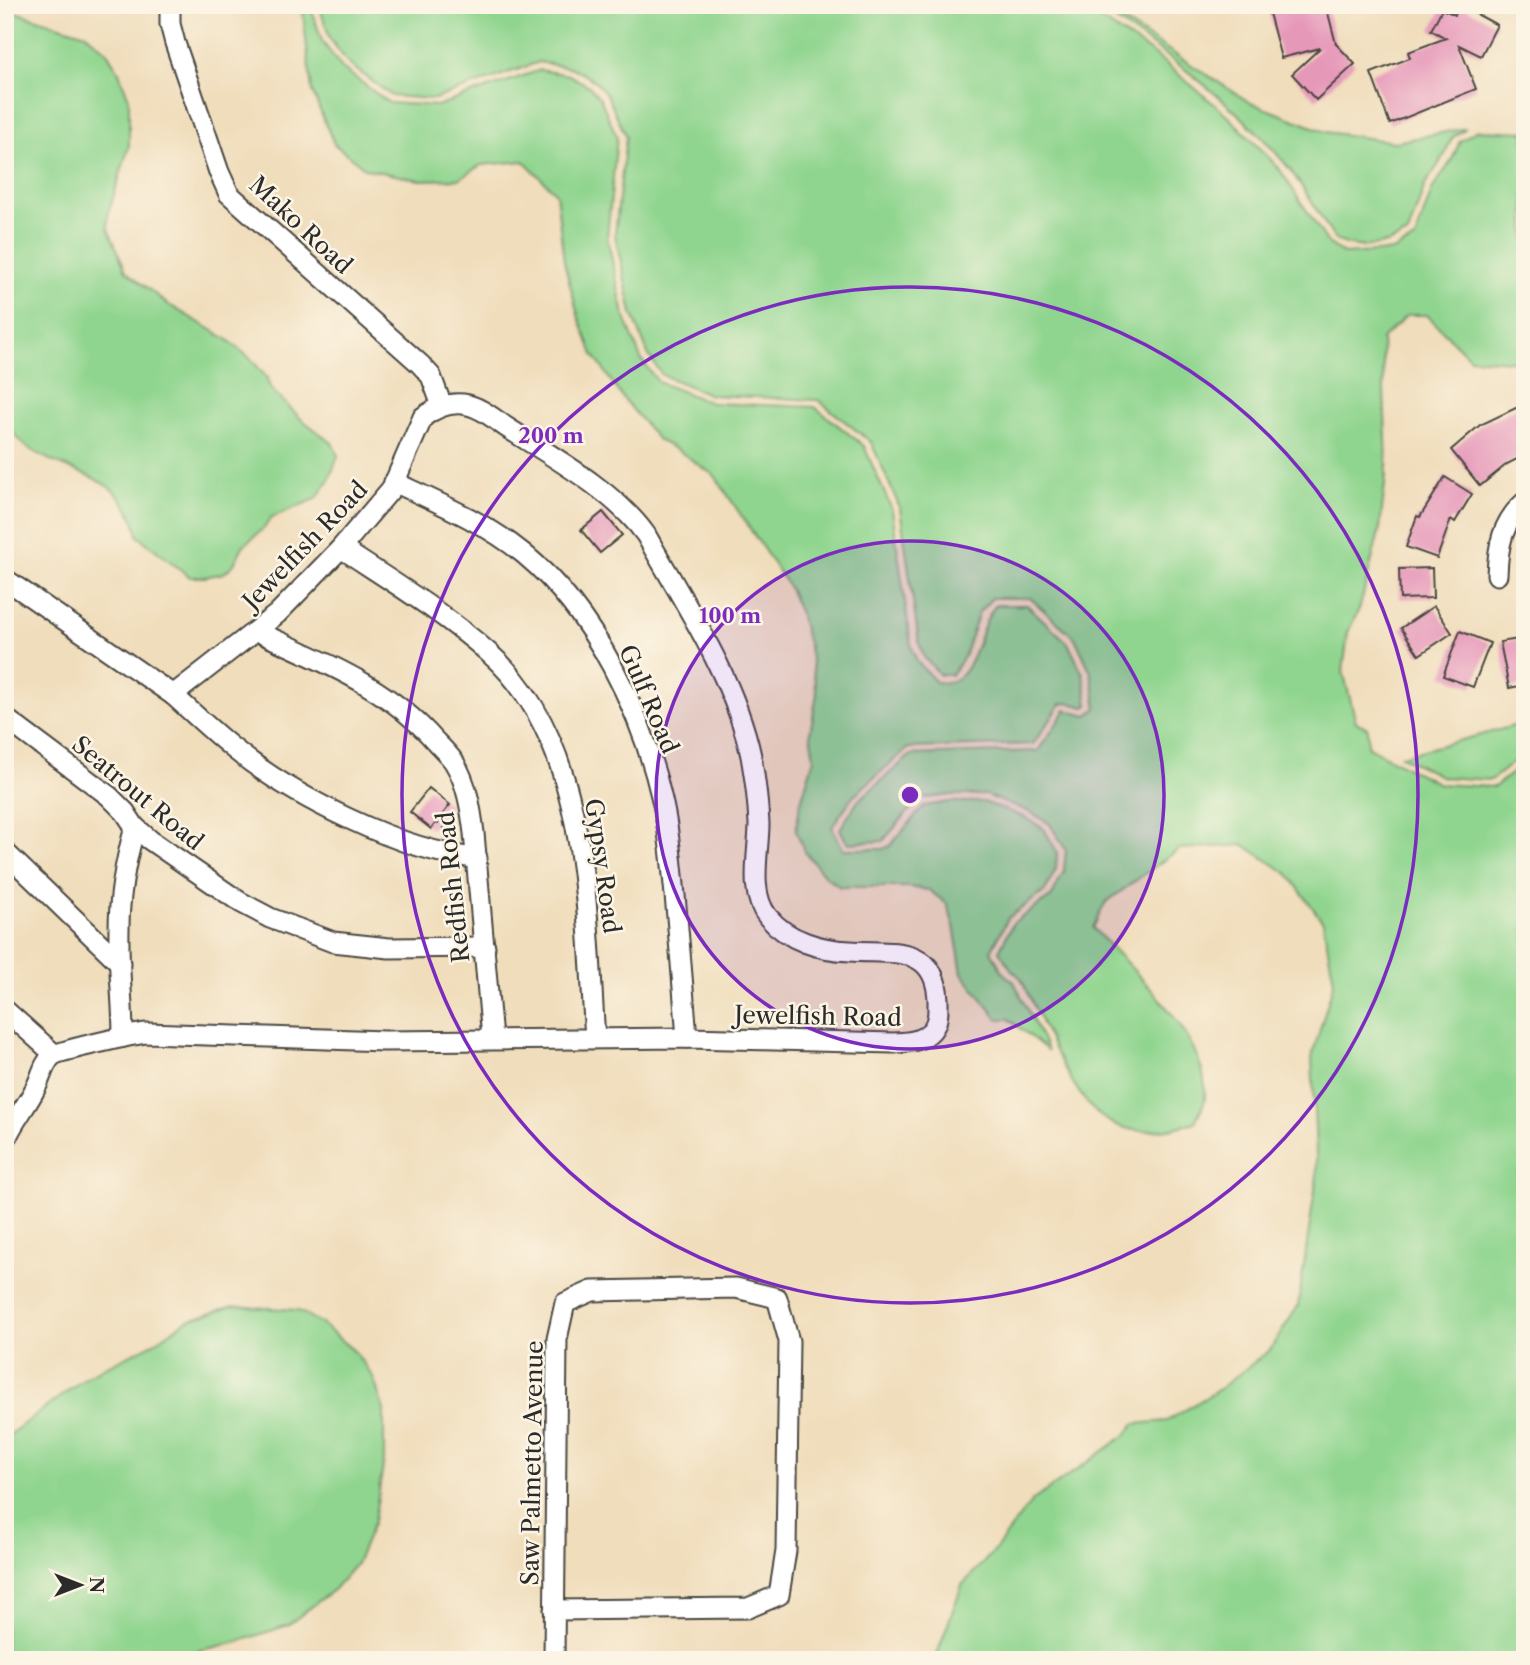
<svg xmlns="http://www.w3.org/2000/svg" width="1530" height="1665" font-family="'Libre Caslon Text',serif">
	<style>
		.green { fill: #90d58f; stroke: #5e805d; stroke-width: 2 }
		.building { fill: #e698b9 }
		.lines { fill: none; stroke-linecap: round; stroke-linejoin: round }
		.minor-casing { stroke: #494641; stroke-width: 23 }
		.path { stroke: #494641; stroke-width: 2.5; stroke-dasharray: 2 5; stroke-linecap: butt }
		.minor { stroke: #fff; stroke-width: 19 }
		.ring { fill: none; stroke: #7b2cbf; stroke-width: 3.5 }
		.labels { text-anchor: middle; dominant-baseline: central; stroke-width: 5; stroke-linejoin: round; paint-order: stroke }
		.street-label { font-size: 24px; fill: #2b2b2b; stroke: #fcf5e5 }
		.centre { fill: #7b2cbf; stroke: #fcf5e5; stroke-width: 3.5 }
		.ring-label { font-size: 21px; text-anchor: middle; font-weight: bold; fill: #7b2cbf; stroke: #fcf5e5; stroke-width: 5; stroke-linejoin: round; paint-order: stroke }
	</style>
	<rect width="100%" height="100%" fill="#fcf5e5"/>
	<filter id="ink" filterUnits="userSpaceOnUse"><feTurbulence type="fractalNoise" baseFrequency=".0143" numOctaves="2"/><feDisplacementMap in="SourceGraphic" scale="14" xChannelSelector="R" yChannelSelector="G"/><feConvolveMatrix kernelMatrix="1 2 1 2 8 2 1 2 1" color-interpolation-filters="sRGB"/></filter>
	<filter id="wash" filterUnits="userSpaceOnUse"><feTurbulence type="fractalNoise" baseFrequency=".00686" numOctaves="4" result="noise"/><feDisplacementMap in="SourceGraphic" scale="28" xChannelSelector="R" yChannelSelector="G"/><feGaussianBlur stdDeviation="1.57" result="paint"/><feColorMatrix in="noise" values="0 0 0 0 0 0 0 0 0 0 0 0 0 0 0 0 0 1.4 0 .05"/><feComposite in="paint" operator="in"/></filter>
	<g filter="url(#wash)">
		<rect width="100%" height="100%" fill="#f0ddbb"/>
		<g class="green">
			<path d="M302,5H310L322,41L342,68L389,103L437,106L540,70L569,75L589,86L600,98L617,137L607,237L624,315L641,359L658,382L711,403L815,407L864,446L892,510L911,645L917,662L936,682C976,691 975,628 996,605H1027L1068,643L1083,674L1088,705L1085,707L1069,703L1061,704L1033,744L908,748L853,796L832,827L843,849H883L890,846L924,806L950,802H984L1026,818L1044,829L1057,852L1056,869L1045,891L1008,918L991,951L1004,974L1014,982L1048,1051L1009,1019H998L962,973L954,926L947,904L929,890L908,887H840L825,876L804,851L796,830L800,805L814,758L810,733L817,694L809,647L799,611L788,586L715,476L679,451L658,440L622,397L593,354L578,315L564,261L556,193L524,161L481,165L459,179L420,180L366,169L334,144L312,91Z"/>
			<path d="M319,5H1078L1154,54L1227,115L1278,167L1328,243L1344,254L1393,251L1415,239L1433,188L1452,160L1460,141L1477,130L1525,132V362L1470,358L1427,315H1407L1382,339L1387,465L1380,528L1360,607L1348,632L1343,671L1356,722L1368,728V747L1439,784L1494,787L1525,763V1660H935L962,1585L996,1549L1032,1501L1126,1435L1134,1424L1167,1421L1218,1390L1270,1350L1298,1306L1317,1176L1312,1057L1334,981L1323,922L1288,874L1244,845L1179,849L1105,903L1093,928C1131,969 1209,1036 1205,1097C1205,1105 1198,1114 1195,1122C1165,1132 1129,1137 1102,1117C1070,1095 1039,1015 1021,978L1012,970L999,951L1013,923L1052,896L1064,871L1066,850L1050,824L1030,812L986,795H950L919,799L883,841L847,843L840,829L858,801L911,755L1038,751L1066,710L1086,716L1097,708L1091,672L1075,638L1030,598H992L979,612L964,657L951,675H940L924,657L919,643L900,508L871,442L818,400L711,395L662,375L649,356L632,313L615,235L626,136L607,95L595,81L572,68L539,62L434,99L392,96L349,64L330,39Z"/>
			<path d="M1092,5H1098L1251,103L1326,132L1395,142L1466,128L1452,138L1444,156L1425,185L1408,234C1386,246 1355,253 1334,238C1318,213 1303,185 1284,162C1230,98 1162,50 1092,5Z"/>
			<path d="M5,9L86,34L107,52L118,70L129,99V146L108,214V228L126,271L166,303L227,339L252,360L267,378L270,388L300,418L332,443L338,456L329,480L316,499L272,517L264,528L243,546L234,564L224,573L205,577H190L138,536C125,470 70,478 27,447C19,441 12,430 5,423Z"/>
			<polygon points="1525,723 1525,753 1491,780 1442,777 1401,756"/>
			<polygon points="233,1306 297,1310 322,1324 355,1352 373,1377 384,1410 384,1460 374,1521 356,1564 334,1589 288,1625 234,1643 154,1660 5,1660 5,1438 89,1375 154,1343 186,1321"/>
		</g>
		<g id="blocks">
			<g class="building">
				<polygon points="1296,5 1316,5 1318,12 1327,9 1336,44 1355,64 1316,100 1292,74 1320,48 1281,58 1269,13"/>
				<polygon points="1460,5 1497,25 1481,56 1459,45 1476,89 1390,124 1371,73 1410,58 1408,52 1446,38 1431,30 1442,9 1455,15"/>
				<polygon points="1520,406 1525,415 1525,455 1507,464 1480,486 1451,450 1480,425"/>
				<polygon points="1445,477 1472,494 1455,522 1451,519 1437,558 1406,547 1417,516 1420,517"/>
				<polygon points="603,512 622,535 600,553 581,530"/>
				<polygon points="1432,568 1433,598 1400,599 1399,569"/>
				<polygon points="1434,606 1452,633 1419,655 1401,628"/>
				<polygon points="1460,631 1490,643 1473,687 1443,676"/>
				<polygon points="1525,638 1525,685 1509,688 1500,642"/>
				<polygon points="429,788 450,805 431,829 410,812"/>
			</g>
		</g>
	</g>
	<g filter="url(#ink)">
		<use href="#blocks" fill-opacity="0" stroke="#494641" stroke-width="2"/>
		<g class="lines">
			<g class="minor-casing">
				<g id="minor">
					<polyline points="170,5 170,24 175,43 219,172 229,194 420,364 431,376 442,406"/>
					<path d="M394,482C439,503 486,523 524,554C595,613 642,712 662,800C669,828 671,857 674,885C679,936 683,987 687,1038"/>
					<path d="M341,548C391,581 444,613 489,653C591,742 586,914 595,1038"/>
					<path d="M1497,575C1498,546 1502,522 1525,502"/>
					<path d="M5,579L173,695L277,614L341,548L392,488L423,417C435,408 448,402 463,404C479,406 493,418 506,427C551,456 615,491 646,535C685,605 734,677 751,756C755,778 758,802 759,824C759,853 748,893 768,917C788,941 821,950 850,951C890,954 935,943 938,999C938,1010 939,1021 932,1030C921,1042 909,1042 894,1043L687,1038L384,1041L147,1033C135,1034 58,1051 52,1056C43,1064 41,1079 35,1089C26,1107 12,1123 5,1141"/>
					<path d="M256,631C323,662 386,685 436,742C442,748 449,755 454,762C467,783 471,809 474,833L492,1039"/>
					<path d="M173,695C193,713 213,732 234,749C292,796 402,852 477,858"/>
					<polyline points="5,718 109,796 125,812 135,827 150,840 240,902 270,918 333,942 389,948 485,947"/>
					<polyline points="5,852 120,963"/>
					<polyline points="5,1010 54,1054"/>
					<path d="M123,1037C123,1001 118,965 119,929C119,895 126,859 135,827"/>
					<polyline points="554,1610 748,1608 779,1595 786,1551 789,1341 777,1298 736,1288 592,1291 565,1303 557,1339 554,1660"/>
				</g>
			</g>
			<polyline class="path" points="437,823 450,833"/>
			<use href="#minor" class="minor"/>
		</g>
	</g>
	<circle cx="910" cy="795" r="254" fill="#7b2cbf" fill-opacity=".12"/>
	<g class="ring">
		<circle cx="910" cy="795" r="254"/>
		<circle cx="910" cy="795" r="508"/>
	</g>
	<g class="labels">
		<g class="street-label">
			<text transform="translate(301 225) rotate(43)">Mako Road</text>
			<text transform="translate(305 545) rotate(-46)">Jewelfish Road</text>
			<text transform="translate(649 699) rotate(67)">Gulf Road</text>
			<text transform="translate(138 793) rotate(40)">Seatrout Road</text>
			<text transform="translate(603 866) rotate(82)">Gypsy Road</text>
			<text transform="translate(453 887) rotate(-96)">Redfish Road</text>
			<text transform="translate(818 1016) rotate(1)">Jewelfish Road</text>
			<text transform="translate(532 1463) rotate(-89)">Saw Palmetto Avenue</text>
		</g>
	</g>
	<circle cx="910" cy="795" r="10" class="centre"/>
	<g class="ring-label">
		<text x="551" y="443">200 m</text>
		<text x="730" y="623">100 m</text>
	</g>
	<rect width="1530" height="1665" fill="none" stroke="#fcf5e5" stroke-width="28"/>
	<g transform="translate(80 1585) rotate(90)" stroke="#fcf5e5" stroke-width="5" paint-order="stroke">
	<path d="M0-5L12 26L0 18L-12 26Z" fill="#2b2b2b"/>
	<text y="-10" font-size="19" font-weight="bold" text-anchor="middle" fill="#2b2b2b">N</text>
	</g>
</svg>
